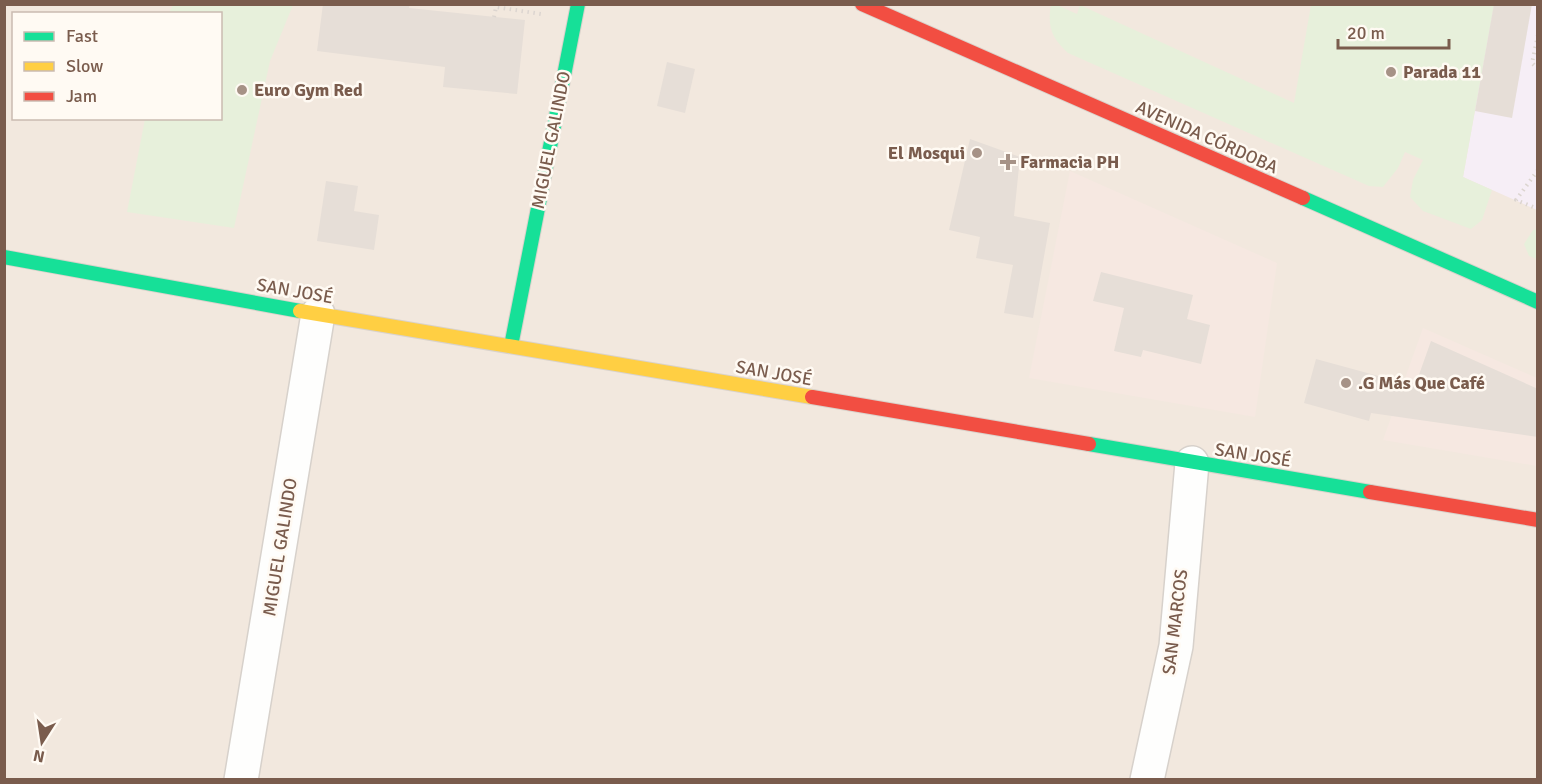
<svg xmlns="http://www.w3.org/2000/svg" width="1542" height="784" font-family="Signika,sans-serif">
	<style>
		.residential { fill: #f2e8de; fill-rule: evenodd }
		.commercial { fill: #f6e8e1 }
		.education { fill: #f6eef6 }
		.green { fill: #e7f0db }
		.building { fill: #e6ded7 }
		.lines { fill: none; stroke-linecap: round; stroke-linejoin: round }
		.street-casing { stroke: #d7d1cb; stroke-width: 36 }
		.fast-casing { stroke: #d9d2cb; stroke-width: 16 }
		.slow-casing { stroke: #d9d2cb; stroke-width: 16 }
		.jam-casing { stroke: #d9d2cb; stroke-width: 16 }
		.path { stroke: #dcd5d0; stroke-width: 4; stroke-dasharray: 1.5 4.5; stroke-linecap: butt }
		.street { stroke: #fefefd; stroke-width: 33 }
		.fast { stroke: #16e098; stroke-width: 14 }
		.slow { stroke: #ffcf43; stroke-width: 14 }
		.jam { stroke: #f24e42; stroke-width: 14 }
		.poi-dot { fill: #a69286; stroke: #fffaf3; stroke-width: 2 }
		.labels { text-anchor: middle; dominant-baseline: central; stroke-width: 5; stroke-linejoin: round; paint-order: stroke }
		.poi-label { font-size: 18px; font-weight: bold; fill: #7a5c4d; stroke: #fffaf3; text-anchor: start }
		.street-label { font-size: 18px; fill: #7a5c4d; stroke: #fffaf3 }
	</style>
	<rect width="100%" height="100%" fill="#f9f5f0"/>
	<path class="residential" d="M5,5H1537V779H5ZM14,14H220V118H14Z"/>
	<g class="commercial">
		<polygon points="1070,171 1277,263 1255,417 1029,378"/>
		<polygon points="1423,328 1537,378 1537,466 1383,440"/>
	</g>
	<polygon class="education" points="1494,5 1537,5 1537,210 1463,177"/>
	<g class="green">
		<polygon points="173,5 293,5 270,61 234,228 127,212 145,119 220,118 220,14 169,13"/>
		<path d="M1051,5H1057L1077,14L1080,5L1294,103L1311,5H1494L1463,177L1492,190L1482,220L1471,229L1423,211L1410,197L1413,180L1423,160L1405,152L1398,168L1383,187L1369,186L1068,53C1052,38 1047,27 1051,5Z"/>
		<polygon points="1537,229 1538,229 1537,259 1529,256 1524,244 1533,230"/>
	</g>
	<g class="building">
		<polygon points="323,4 410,4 409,8 525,20 517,94 443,87 445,67 317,51"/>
		<polygon points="1494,4 1532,4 1512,118 1475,111"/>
		<polygon points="667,62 695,69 685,113 657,106"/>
		<polygon points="970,139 1020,157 1014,216 1050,223 1033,318 1004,313 1013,265 976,258 980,237 949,230"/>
		<polygon points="326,181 358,186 354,211 379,215 374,250 317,241"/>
		<polygon points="1101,272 1193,295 1187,319 1210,325 1201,364 1143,350 1141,357 1114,351 1124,308 1093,301"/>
		<polygon points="1431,341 1538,389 1538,437 1371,413 1369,421 1304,403 1316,359 1415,386"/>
	</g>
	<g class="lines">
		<g class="street-casing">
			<g id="street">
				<polyline points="241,780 318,314"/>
				<polyline points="1147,780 1176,646 1192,463"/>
			</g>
		</g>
		<g class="fast-casing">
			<g id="fast">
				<polyline points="1303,198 1538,302"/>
				<polyline points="4,257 300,311"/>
				<polyline points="511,346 578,4"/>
				<polyline points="1089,444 1370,492"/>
			</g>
		</g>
		<g class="slow-casing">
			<polyline id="slow" points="300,311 812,397"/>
		</g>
		<g class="jam-casing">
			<g id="jam">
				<polyline points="862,4 1303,198"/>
				<polyline points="812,397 1089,444"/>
				<polyline points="1370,492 1538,520"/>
			</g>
		</g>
		<g class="path">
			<polyline points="494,17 496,7 541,14"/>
			<polyline points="1538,35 1532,63 1538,69"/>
			<polyline points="1538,170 1516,200 1538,209"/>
		</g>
		<use href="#street" class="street"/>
		<use href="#fast" class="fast"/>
		<use href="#slow" class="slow"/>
		<use href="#jam" class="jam"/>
	</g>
	<g class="poi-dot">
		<circle cx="1391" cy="72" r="6"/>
		<circle cx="242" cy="90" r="6"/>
		<circle cx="977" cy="153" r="6"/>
		<path d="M1005 153h6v6h6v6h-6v6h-6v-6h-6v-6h6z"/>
		<circle cx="1346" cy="383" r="6"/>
	</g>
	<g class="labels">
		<g class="poi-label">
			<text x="1403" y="72">Parada 11</text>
			<text x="254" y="90">Euro Gym Red</text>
			<text x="965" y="153" text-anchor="end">El Mosqui</text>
			<text x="1020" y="162">Farmacia PH</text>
			<text x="1358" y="383">.G Más Que Café</text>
		</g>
		<g class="street-label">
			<text transform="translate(1207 137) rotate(24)">AVENIDA CÓRDOBA</text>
			<text transform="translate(551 140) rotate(-79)">MIGUEL GALINDO</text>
			<text transform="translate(295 291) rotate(10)">SAN JOSÉ</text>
			<text transform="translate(774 373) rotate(10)">SAN JOSÉ</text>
			<text transform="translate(1253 455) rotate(9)">SAN JOSÉ</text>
			<text transform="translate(280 547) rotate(-81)">MIGUEL GALINDO</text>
			<text transform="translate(1175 622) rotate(-83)">SAN MARCOS</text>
		</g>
	</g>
	<rect width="1542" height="784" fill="none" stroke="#7a5c4d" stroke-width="12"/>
	<rect x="12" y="12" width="210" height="108" fill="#fffaf3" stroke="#cabbb1" stroke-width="1.5"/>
	<rect x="24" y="32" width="30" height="9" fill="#16e098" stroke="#cabbb1" stroke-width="1.5"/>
	<text x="66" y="42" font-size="18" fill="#7a5c4d">Fast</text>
	<rect x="24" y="62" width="30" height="9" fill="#ffcf43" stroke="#cabbb1" stroke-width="1.5"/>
	<text x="66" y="72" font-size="18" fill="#7a5c4d">Slow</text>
	<rect x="24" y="92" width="30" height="9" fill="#f24e42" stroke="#cabbb1" stroke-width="1.5"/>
	<text x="66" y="102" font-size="18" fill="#7a5c4d">Jam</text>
	<g transform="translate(42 742) rotate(192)" stroke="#fffaf3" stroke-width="4.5" paint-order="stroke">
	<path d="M0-4.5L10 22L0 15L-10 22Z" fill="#7a5c4d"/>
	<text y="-9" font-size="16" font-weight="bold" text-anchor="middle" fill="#7a5c4d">N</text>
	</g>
	<path d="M1338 39v9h111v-9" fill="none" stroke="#7a5c4d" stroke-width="3"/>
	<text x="1347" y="39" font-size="18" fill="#7a5c4d" stroke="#fffaf3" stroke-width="4.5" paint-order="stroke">20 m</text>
</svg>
